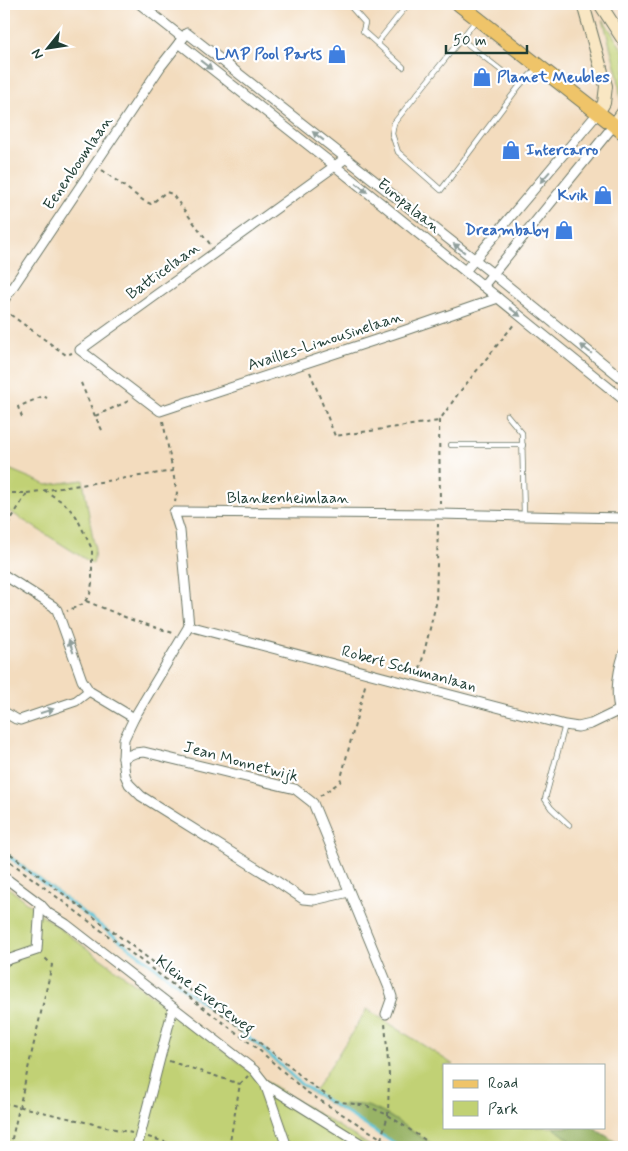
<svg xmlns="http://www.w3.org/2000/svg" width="628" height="1151" font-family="Mynerve,sans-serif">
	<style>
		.green { fill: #c1d174; stroke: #708754 }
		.forest { fill: #98b366; stroke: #5c784d }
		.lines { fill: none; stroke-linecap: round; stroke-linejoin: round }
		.stream { stroke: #5cc4d8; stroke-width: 3 }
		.lane-casing { stroke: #697564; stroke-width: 6 }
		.street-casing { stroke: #697564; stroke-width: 11 }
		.secondary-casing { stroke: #697564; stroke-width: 14 }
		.primary-casing { stroke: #697564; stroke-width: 16 }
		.path { stroke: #697564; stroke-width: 2; stroke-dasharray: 4 4; stroke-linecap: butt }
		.lane { stroke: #fff; stroke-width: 4.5 }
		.street { stroke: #fff; stroke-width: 9 }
		.secondary { stroke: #f9e7c3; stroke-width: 12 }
		.primary { stroke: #efc469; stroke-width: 14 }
		.oneway { fill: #8f9e9a }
		.labels { text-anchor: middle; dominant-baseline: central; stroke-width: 4.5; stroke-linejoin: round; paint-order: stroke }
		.shop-label { font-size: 16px; font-weight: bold; fill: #366cbe; stroke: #fff; text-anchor: end }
		.street-label { font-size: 16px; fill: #1f3d34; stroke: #fff }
	</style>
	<rect width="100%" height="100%" fill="#fff"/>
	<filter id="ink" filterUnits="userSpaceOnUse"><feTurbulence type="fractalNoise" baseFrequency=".02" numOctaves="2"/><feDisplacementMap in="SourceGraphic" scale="10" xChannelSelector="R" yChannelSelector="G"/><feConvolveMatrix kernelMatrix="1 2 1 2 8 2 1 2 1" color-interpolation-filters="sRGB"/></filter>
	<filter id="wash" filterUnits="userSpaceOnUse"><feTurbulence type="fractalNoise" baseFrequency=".0096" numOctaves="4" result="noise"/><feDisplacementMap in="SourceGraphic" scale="20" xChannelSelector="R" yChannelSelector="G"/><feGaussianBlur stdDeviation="1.12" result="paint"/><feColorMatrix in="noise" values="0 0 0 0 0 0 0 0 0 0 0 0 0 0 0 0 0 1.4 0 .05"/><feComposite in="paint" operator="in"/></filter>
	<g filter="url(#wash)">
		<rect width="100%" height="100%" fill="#f3dcbe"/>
		<g class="green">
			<polygon points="603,19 624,52 624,99 621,102 618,77"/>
			<polygon points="4,467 47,485 83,480 95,550 93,564 4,508"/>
			<polygon points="4,851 260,1046 301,1084 314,1092 367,1009 454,1065 444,1065 444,1127 553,1127 579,1147 440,1147 431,1144 388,1115 367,1106 339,1110 300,1085 259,1047 4,854"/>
			<polygon points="4,884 47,919 168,1008 254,1074 372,1147 4,1147"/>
		</g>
		<g class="forest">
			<path d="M344,1104C351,1105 360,1104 367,1106C394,1114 414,1137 440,1147H401L340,1108Z"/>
			<polygon points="553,1127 592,1127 624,1147 579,1147"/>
		</g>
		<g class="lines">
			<g class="stream">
				<polyline points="4,853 260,1046 301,1084 381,1135"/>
				<polyline points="383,1136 401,1147"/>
			</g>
		</g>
	</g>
	<g filter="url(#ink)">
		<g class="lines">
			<g class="lane-casing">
				<g id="lane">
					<polyline points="351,4 351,7 365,23 363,31 403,67"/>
					<polyline points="477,19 394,123 392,134 398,152 441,190 520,85"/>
					<polyline points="461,39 520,85 537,68"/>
					<polyline points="377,43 408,4"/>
					<polyline points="507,415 522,433 524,515"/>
					<polyline points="451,445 523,445"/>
					<polyline points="565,725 545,799 551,808 569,825"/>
				</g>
			</g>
			<g class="street-casing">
				<g id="street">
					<polyline points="141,5 183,38"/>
					<polyline points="346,158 80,350 160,411 403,331 498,298"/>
					<polyline points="465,271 598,113"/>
					<polyline points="483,286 614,125"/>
					<polyline points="4,300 161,66 179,43"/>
					<polyline points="624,380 493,274 187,33 179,43 335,166 624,400"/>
					<polyline points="4,575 53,606 57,610 82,680 89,691 134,718"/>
					<polyline points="189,626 565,725 578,727 591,724 624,708"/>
					<path d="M624,653C617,674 613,702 624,723"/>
					<polyline points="4,712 16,719 20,720 76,701 89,691"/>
					<polyline points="123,758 135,753 144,752 295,789 313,803 389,988 392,997 386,1014"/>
					<polyline points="4,877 40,904 48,913 66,924 254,1070 265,1084 287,1147"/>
					<polyline points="349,892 314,900 303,899 269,876 141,796 129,784 125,775 123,758 124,739 134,718 189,626 180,531 174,512 438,514 624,518"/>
					<polyline points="4,961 37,950 40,904"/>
					<polyline points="265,1084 366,1147"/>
					<polyline points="137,1147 173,1008"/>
				</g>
			</g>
			<g class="secondary-casing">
				<g id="secondary">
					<polyline points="583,4 606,86 604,103 598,113"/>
					<polyline points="600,4 624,41"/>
					<polyline points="614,125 624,111"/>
				</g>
			</g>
			<g class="primary-casing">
				<polyline id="primary" points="459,4 624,133"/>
			</g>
			<g class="path">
				<polyline points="102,170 144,201 151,204 166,192 172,194 210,244"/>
				<polyline points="4,310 66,355 72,353"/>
				<polyline points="310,372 335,436 439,421"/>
				<polyline points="81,383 95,416"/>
				<polyline points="22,417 18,407 43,396 47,398"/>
				<polyline points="163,421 177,493 175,502"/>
				<polyline points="102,430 95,416 131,400"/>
				<polyline points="44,490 64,503 76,516 92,549 92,583 90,594 83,604 67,611"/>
				<polyline points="4,493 27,493 4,531"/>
				<polyline points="27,493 173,471"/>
				<polyline points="440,504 439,421 458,394 515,323"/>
				<polyline points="86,601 132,620 173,633"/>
				<polyline points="418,677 436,604 438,524"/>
				<polyline points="320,796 340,782 366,682"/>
				<polyline points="4,849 289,1065 306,1081 335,1101 367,1106 388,1115 431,1144 440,1147"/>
				<polyline points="4,857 258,1049 305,1091 395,1147"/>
				<polyline points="169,1061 240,1084"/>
				<polyline points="4,1103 132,1133"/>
				<polyline points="148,1137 182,1147"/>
				<polyline points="381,1139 388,1115 389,1075 385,1023"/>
				<polyline points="10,1147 52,965 44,957"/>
				<polyline points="229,1147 240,1084 248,1076"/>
			</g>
			<use href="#lane" class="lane"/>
			<use href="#street" class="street"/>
			<use href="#secondary" class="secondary"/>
			<use href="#primary" class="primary"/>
		</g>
		<defs><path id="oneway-solid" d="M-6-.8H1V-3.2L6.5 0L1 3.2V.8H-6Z" transform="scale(1.25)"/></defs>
		<g class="oneway">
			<use href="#oneway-solid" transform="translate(206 65) rotate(38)"/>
			<use href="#oneway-solid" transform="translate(318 136) rotate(-142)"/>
			<use href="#oneway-solid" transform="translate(545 177) rotate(131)"/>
			<use href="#oneway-solid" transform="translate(362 188) rotate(39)"/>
			<use href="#oneway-solid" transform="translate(459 248) rotate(-142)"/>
			<use href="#oneway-solid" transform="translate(515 312) rotate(38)"/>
			<use href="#oneway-solid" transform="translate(586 349) rotate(-141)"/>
			<use href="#oneway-solid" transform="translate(71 646) rotate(-109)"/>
			<use href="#oneway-solid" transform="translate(47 711) rotate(-18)"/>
		</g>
	</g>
	<defs>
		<g id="shop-bare" transform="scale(1.5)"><path d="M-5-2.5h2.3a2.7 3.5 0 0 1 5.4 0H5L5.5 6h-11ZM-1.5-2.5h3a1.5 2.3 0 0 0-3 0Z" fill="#3f7fe0" stroke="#fff" stroke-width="2.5" paint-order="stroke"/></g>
	</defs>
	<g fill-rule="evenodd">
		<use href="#shop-bare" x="337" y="54"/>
		<use href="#shop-bare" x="482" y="77"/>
		<use href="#shop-bare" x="511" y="150"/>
		<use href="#shop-bare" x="603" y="195"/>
		<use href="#shop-bare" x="564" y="230"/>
	</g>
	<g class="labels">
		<g class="shop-label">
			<text x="322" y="54">LMP Pool Parts</text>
			<text x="497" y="77" text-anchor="start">Planet Meubles</text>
			<text x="526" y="150" text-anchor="start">Intercarro</text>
			<text x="588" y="195">Kvik</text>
			<text x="549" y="230">Dreambaby</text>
		</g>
		<g class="street-label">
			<text transform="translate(78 163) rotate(-56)">Eenenboomlaan</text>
			<text transform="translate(409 206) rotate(39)">Europalaan</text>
			<text transform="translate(163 271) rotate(-36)">Batticelaan</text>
			<text transform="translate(325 341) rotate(-18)">Availles-Limousinelaan</text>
			<text x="288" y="498">Blankenheimlaan</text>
			<text transform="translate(409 669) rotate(15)">Robert Schumanlaan</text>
			<text transform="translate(241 762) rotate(15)">Jean Monnetwijk</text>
			<text transform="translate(205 995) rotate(37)">Kleine Everseweg</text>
		</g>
	</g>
	<rect width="628" height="1151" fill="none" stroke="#fff" stroke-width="20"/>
	<rect x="443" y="1064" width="162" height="65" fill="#ffffff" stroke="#a5b1ae"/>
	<rect x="453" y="1080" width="25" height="8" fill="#efc469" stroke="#a5b1ae"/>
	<text x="488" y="1088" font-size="15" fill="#1f3d34">Road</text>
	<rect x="453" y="1101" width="25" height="15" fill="#c1d174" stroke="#a5b1ae"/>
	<text x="488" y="1114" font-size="15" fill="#1f3d34">Park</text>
	<g transform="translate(48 48) rotate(240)" stroke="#ffffff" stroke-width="4" paint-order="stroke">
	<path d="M0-4L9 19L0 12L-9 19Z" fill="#1f3d34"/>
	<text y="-8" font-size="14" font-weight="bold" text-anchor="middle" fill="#1f3d34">N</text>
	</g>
	<path d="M446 45v8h81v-8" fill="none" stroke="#1f3d34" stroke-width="2.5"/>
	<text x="453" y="45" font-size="15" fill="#1f3d34" stroke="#ffffff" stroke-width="4" paint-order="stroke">50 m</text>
</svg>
